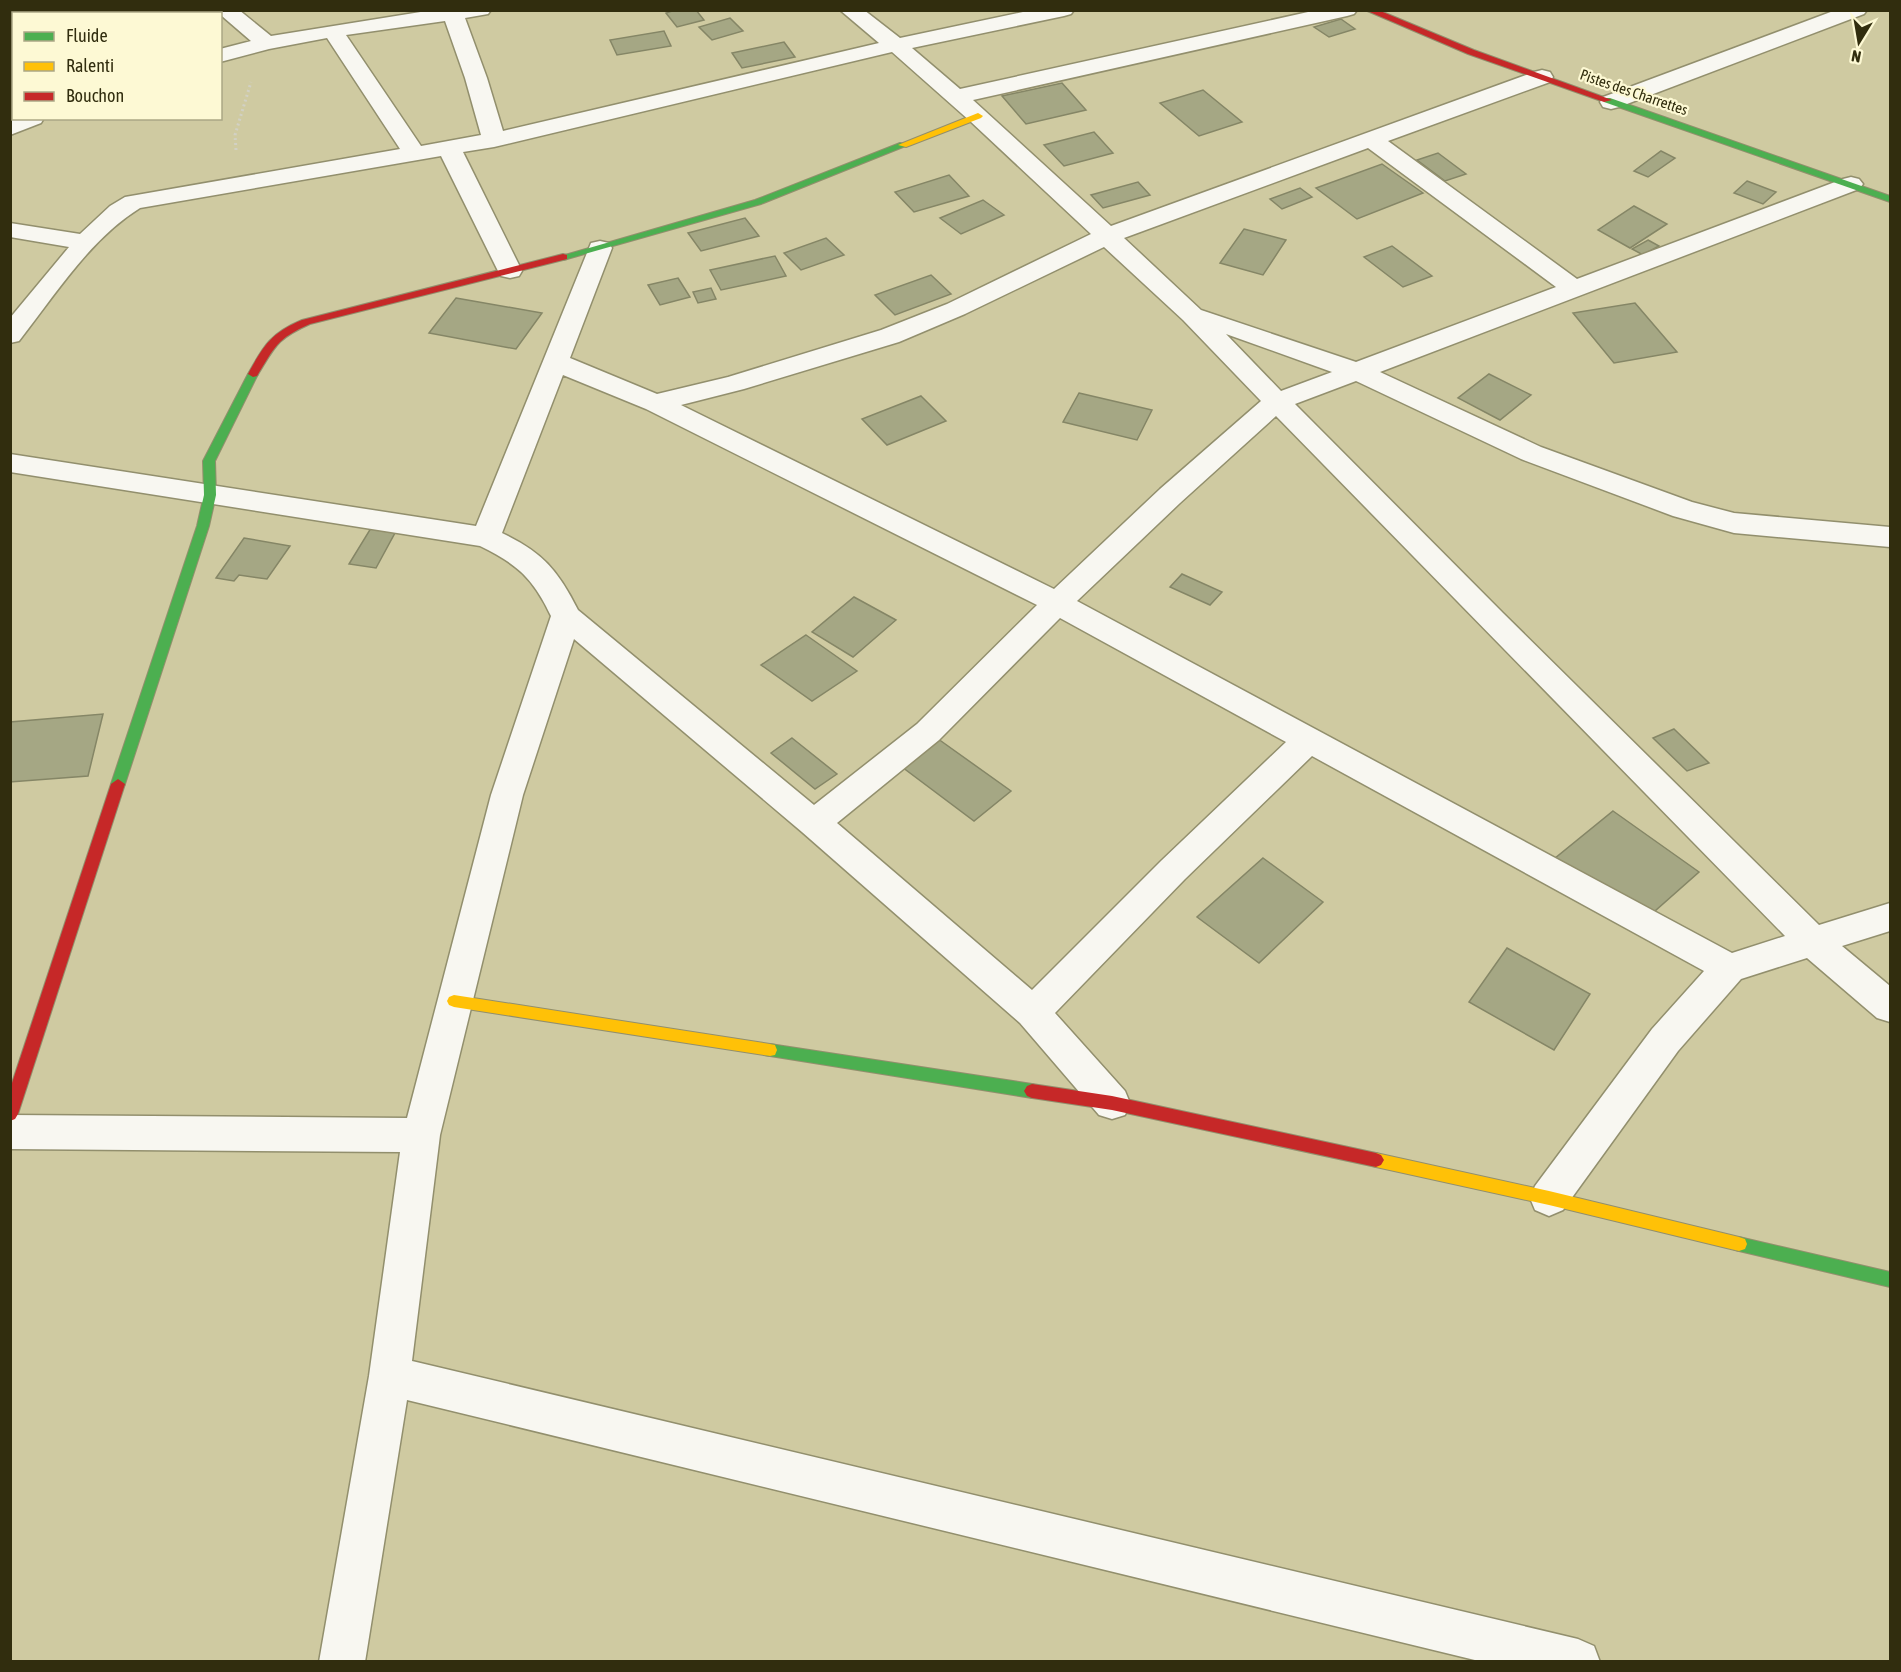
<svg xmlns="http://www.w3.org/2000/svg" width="1901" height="1672" font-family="'Asap Condensed',sans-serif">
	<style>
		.building { fill: #a5a784; stroke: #858666; stroke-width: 1.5 }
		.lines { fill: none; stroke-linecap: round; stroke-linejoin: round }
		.street-casing { stroke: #928f6d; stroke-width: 3 }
		.fast-casing { stroke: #928f6d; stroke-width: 2 }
		.slow-casing { stroke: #928f6d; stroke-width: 2 }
		.jam-casing { stroke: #928f6d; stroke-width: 2 }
		.path { stroke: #d2d1c4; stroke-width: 3; stroke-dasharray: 2 3; stroke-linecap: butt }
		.street { fill: #f8f7f1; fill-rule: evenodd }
		.fast { fill: #4caf50; fill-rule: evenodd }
		.slow { fill: #ffc107; fill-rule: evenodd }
		.jam { fill: #c62828; fill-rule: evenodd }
		.labels { text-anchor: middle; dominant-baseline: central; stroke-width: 4.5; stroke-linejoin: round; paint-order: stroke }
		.far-street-label { font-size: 15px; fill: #312d0e; stroke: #fdf9d4 }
	</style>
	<rect width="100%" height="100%" fill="#cfcaa1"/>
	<g class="building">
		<polygon points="111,10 156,10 147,14 115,14"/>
		<polygon points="675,10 696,10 704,20 677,27 666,13"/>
		<polygon points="730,18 743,31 712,40 699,27"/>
		<polygon points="1341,19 1355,29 1329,37 1314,27"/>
		<polygon points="664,31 671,46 617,55 610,40"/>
		<polygon points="784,42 795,57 742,68 732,53"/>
		<polygon points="1062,83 1086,110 1026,124 1002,96"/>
		<polygon points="1203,90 1242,122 1199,136 1160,103"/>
		<polygon points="1094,132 1113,153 1064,166 1044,145"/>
		<polygon points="1661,151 1675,158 1648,177 1634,171"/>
		<polygon points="1438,153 1466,174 1445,181 1417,160"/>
		<polygon points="1382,164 1423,193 1357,219 1316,188"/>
		<polygon points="949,175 969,196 914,212 895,192"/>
		<polygon points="1747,181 1776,192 1763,204 1734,193"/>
		<polygon points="1138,182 1150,195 1103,208 1091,195"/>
		<polygon points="1300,188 1312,197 1282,209 1270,199"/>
		<polygon points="983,200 1004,215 961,234 940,218"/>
		<polygon points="1634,206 1667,224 1630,248 1598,230"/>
		<polygon points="745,218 759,236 701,251 688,233"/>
		<polygon points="1244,229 1286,240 1263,275 1220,263"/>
		<polygon points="826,238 844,255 801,270 784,253"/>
		<polygon points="1648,240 1659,246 1643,255 1632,249"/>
		<polygon points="1392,246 1432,276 1403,287 1364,257"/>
		<polygon points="775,256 786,276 721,290 710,270"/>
		<polygon points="931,275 951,294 895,315 875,295"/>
		<polygon points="678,278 690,297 660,305 648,285"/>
		<polygon points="711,288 716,299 698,303 693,292"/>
		<polygon points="456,298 542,313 516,349 429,333"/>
		<polygon points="1635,303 1677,352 1614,363 1573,313"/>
		<polygon points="1489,374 1531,395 1500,420 1458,398"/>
		<polygon points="1079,393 1152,410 1137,440 1063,422"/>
		<polygon points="921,396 946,421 887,445 862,419"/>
		<polygon points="371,528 396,531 376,568 349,564"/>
		<polygon points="244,538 290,546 267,579 239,575 234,581 216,578"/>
		<polygon points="1182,574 1222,592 1210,605 1170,587"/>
		<polygon points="854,597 896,620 853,657 812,632"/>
		<polygon points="806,635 857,671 812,701 761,665"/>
		<polygon points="103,714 88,776 10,782 10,722"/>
		<polygon points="1674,729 1709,763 1687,771 1653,738"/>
		<polygon points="934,736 1011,791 974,821 898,764"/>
		<polygon points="792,738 837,774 815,789 771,753"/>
		<polygon points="1613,811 1699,872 1647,918 1554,859"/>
		<polygon points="1263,858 1323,902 1259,963 1197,917"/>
		<polygon points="1507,948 1590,994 1554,1050 1469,1002"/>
	</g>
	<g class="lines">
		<g class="street-casing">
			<g id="street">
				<polygon points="10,10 29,10 27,14 14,14 14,18 10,19"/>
				<path d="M215,10H239L271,36L433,10H491L488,14L465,18L487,78L503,131L879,43L840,10H864L900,38L1032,10H1074L1071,14L1064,16L912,48L960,89L1317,10H1357L1354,14L1347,16L973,100L1111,226L1534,72L1542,70L1550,72L1553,77L1550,82L1388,141L1577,279L1843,179L1851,177L1859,179L1863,184L1859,189L1380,372L1541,447L1692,502L1734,513L1890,527V547L1734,533L1673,516L1521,459L1356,381L1295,404L1503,613L1819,925L1890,903V931L1842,946L1890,986V1022L1877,1018L1807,958L1741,979L1678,1051L1563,1210L1549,1216L1535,1210L1530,1198L1535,1186L1652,1029L1704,971L1312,756L1185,879L1055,1013L1125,1091L1130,1103L1125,1115L1112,1119L1099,1115L1020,1023L802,832L574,639L523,795L440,1135L412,1361L1578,1639L1594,1646L1600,1662H1483L407,1400L365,1662H319L369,1376L400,1152L10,1149V1115L407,1118L491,795L551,616C533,578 517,564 480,546L10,472V454L476,526L591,243L600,241L609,243L612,248L570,358L657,394L728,377L881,330L947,304L1091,234L970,121L892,52L494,147L463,152L522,271L519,276L510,278L501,276L498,271L441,156L140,208C90,239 55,295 19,341L10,343V318L69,247L10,237V223L80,234L110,206L125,197L400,149L327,38L269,49L220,62V49L251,41ZM445,21L465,78L481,135L421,146L346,35ZM1368,148L1556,287L1356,362L1201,310L1124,238ZM1104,247L1183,320L1261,401L1160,489L1054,589L681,405L744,389L899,342L965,314ZM1226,334L1332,372L1281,391ZM563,375L646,409L1037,605L917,724L814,805L578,610C558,570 542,552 502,533ZM1276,416L1785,936L1732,953L1077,601L1180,503ZM1060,618L1286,742L1161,861L1032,990L837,823L939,740Z"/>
				<polygon points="1836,10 1867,10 1864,14 1619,107 1611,109 1603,107 1600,102 1603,97"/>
				<polygon points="14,118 44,118 41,123 10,135 10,120"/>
			</g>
		</g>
		<g class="fast-casing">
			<g id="fast">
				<polygon points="1604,98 1610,98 1890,196 1890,202 1604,102"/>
				<polygon points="900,143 908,145 761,204 567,259 563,260 558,257 755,200"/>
				<polygon points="253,371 258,374 215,461 216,495 209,526 125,784 123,788 113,788 111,784 197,526 204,495 203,461 248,374"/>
				<polygon points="770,1044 1032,1084 1037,1086 1040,1091 1037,1096 1032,1098 770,1056 765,1055 763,1050 765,1045"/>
				<polygon points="1739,1237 1890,1272 1890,1287 1739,1251 1733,1249 1731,1244 1733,1239"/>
			</g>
		</g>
		<g class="slow-casing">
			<g id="slow">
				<polygon points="978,113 983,116 981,118 906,147 898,145"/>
				<polygon points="454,995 770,1044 775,1045 777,1050 775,1055 770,1056 454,1007 449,1005 447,1001 449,997"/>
				<polygon points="1376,1153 1549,1191 1739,1237 1745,1239 1747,1244 1745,1249 1739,1251 1549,1205 1376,1167 1371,1165 1368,1160 1371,1155"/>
			</g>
		</g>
		<g class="jam-casing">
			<g id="jam">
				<polygon points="1365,10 1378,10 1474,50 1612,100 1604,102 1468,54"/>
				<path d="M563,254L567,255V259L310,324C276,339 275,347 257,376L253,377L248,374C264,345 271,333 302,320Z"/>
				<polygon points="118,779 125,784 18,1114 15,1119 10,1121 10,1089 111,784"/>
				<polygon points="1032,1084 1112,1096 1376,1153 1381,1155 1384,1160 1381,1165 1376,1167 1112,1110 1032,1098 1027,1096 1024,1091 1027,1086"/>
			</g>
		</g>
		<polyline class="path" points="236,150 235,135 251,82"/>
		<use href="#street" class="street"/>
		<use href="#fast" class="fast"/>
		<use href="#slow" class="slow"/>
		<use href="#jam" class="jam"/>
	</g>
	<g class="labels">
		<g class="far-street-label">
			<text transform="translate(1634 92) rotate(19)">Pistes des Charrettes</text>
		</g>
	</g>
	<rect width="1901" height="1672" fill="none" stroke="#312d0e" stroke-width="24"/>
	<rect x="12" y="12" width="210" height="108" fill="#fdf9d4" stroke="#aba785" stroke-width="1.5"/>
	<rect x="24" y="32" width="30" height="9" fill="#4caf50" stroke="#aba785" stroke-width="1.5"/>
	<text x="66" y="42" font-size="18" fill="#312d0e">Fluide</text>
	<rect x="24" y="62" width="30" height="9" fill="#ffc107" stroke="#aba785" stroke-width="1.5"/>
	<text x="66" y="72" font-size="18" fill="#312d0e">Ralenti</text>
	<rect x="24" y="92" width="30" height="9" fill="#c62828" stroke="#aba785" stroke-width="1.5"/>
	<text x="66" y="102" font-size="18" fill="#312d0e">Bouchon</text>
	<g transform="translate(1859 42) rotate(191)" stroke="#fdf9d4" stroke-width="4.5" paint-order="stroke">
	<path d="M0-4.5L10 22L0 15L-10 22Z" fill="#312d0e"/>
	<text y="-9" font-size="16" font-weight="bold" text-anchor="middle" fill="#312d0e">N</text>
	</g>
</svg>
